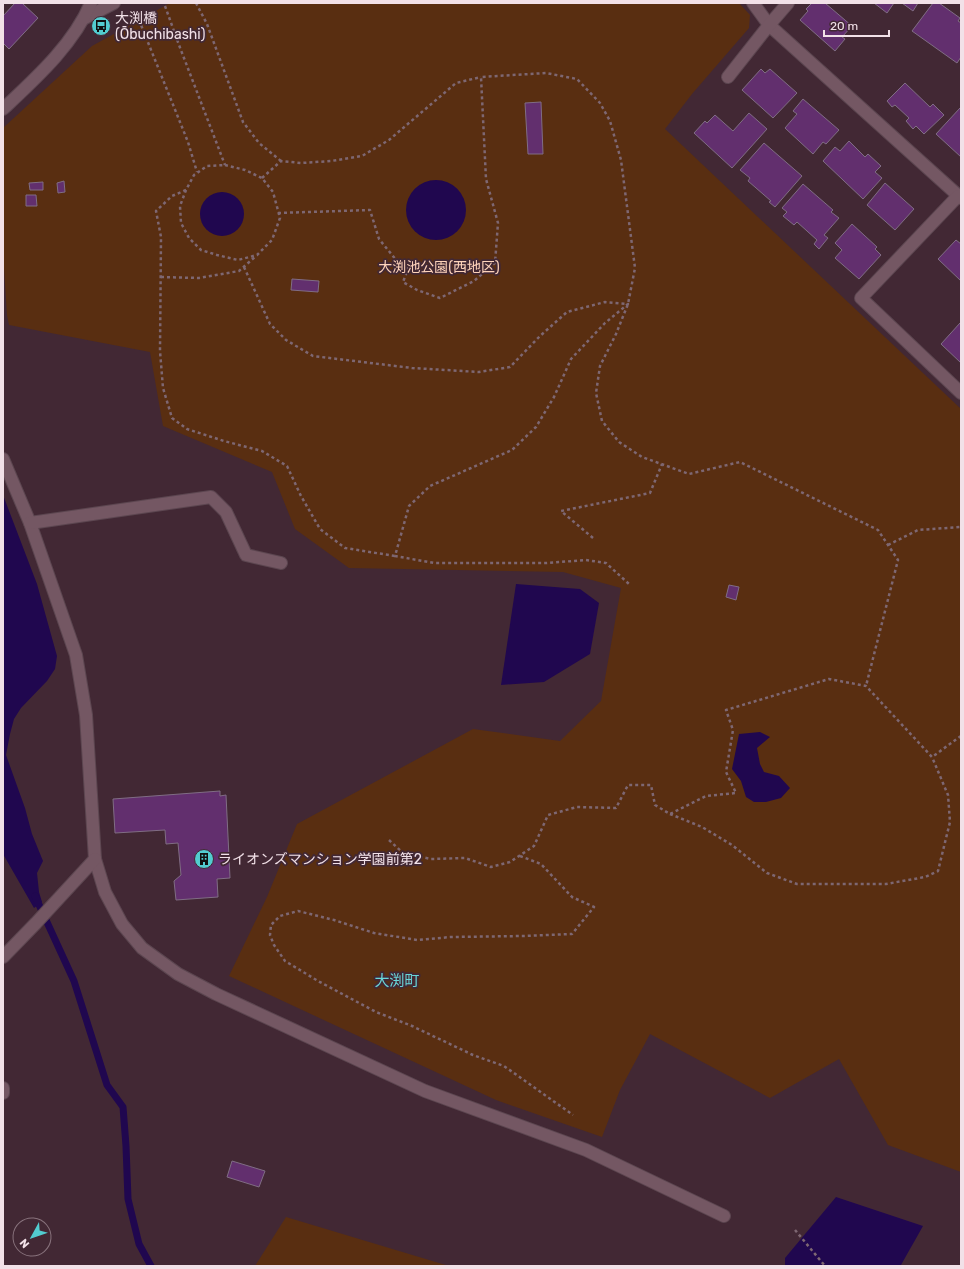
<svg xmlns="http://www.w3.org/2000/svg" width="964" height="1269" font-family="Rubik,'Noto Sans JP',sans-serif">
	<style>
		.green { fill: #592e11 }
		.water { fill: #20074f }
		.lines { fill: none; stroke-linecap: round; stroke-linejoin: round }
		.stream { stroke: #20074f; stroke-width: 7 }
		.building { fill: #622f6e; stroke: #806d84 }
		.minor-casing { stroke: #5c4650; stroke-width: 14 }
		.tertiary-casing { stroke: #5c4650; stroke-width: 14 }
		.path { stroke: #7e6772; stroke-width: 2.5; stroke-dasharray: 3 3; stroke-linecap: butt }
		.minor { stroke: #745763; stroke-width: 12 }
		.tertiary { stroke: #745763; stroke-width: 12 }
		.labels { text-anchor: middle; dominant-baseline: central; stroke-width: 3.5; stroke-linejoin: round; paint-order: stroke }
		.poi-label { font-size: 14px; fill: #f2e1e8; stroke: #422834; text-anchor: start }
		.park-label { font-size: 14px; fill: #ffd4bb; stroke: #422834 }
		.neighbourhood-label { font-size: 15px; fill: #69d6d9; stroke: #422834 }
	</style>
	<rect width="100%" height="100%" fill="#422834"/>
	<g class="green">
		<polygon points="170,3 739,3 750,15 749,28 692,94 665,129 961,409 961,1172 888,1145 839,1059 770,1098 650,1034 620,1090 602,1137 496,1100 229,976 267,897 297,824 473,729 560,741 601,701 621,588 563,572 349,568 295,529 272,472 163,426 150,352 9,325 7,315 3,252 3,128 92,46"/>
		<polygon points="286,1217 449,1266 255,1266"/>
	</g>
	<g class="water">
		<circle cx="436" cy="210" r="30"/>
		<circle cx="222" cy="214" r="22"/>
		<polygon points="3,495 37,584 57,656 55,669 47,681 21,708 14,719 10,734 6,755 25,808 32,834 43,861 37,873 39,892 42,902 34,908 3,854"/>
		<polygon points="516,584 580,589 599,603 590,654 544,682 501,685"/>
		<polygon points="760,732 770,737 757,748 760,764 764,772 779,776 790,788 781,798 766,802 754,802 746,797 741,781 732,769 739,734"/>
		<polygon points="836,1197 923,1226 901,1265 899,1266 785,1266 785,1258"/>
	</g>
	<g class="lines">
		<polyline class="stream" points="35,896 74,981 107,1085 123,1107 126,1146 128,1199 139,1244 151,1266"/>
	</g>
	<g class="building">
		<polygon points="15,3 22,3 38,18 9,49 4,44 3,45 3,16"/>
		<polygon points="812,3 825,3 852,26 842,37 845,39 835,51 800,20 808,11 806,9"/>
		<polygon points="874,3 894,3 887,13"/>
		<polygon points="902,3 918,3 913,11"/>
		<polygon points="933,3 939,3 960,18 958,21 961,23 961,57 957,63 912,31"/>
		<polygon points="761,69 765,73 770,69 797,93 773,118 742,90"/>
		<polygon points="905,83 930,107 933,104 944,115 924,134 916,126 913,129 906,121 909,118 895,105 892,107 887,101"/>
		<polygon points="803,99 839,130 826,144 823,142 813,154 785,128 797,114 793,111"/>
		<polygon points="541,102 543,154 528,154 525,103"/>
		<polygon points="960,108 961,109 961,157 936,134"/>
		<polygon points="749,113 767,129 732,168 694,133 705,121 707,123 715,115 733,131"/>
		<polygon points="849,141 865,157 868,154 881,166 875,172 882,178 863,199 823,161 835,147 840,151"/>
		<polygon points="764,143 802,176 775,207 769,202 771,201 748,181 750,178 740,170"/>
		<polygon points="64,181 65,192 58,193 57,183"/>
		<polygon points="43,182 43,190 30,190 29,183"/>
		<polygon points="885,183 914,209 895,230 867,205"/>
		<polygon points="803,184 833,210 831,212 839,218 824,235 828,238 819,249 814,244 817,240 797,222 794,225 783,216 787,212 782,208"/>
		<polygon points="26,195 36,195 37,206 26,206"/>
		<polygon points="852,224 877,247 875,249 881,255 859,279 835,258 842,250 835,243"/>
		<polygon points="956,240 961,244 961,281 938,259"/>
		<polygon points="292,279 319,281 318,292 291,290"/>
		<polygon points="960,323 961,324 961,363 941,344"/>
		<polygon points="729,585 739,587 736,600 726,597"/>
		<polygon points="220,791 220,796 226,795 230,878 217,879 218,897 176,900 174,881 181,875 178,843 166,844 165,830 115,833 113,799"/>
		<polygon points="232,1161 265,1171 259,1187 227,1177"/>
	</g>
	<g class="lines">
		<g class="minor-casing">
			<g id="minor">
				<polyline points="753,3 769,25 961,198"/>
				<polyline points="85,18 114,3"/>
				<polyline points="728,77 769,25 788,3"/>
				<polyline points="958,196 861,298 961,393"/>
				<polyline points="3,459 30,523 76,655 86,715 95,859 105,892 122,924 142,948 178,974 216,994 425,1091 586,1150 724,1216"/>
				<polyline points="30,523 211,497 226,512 246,555 281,563"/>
				<polyline points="3,957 36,923 95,859"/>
				<polyline points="3,1088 3,1093"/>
			</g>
		</g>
		<g class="tertiary-casing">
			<path id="tertiary" d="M3,109C36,78 73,45 91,3"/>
		</g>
		<g class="path">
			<polyline points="196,3 207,24 243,122 259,143 281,161"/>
			<polyline points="165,6 179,45 225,165"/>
			<polyline points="139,20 188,142 197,172"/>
			<polygon points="225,165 245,170 262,178 273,192 280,218 272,240 257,255 238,260 217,255 201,250 189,238 181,223 180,206 186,190 194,175 207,166"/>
			<polyline points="262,178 281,161 301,163 331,161 362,156 389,140 456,83 481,77"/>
			<polyline points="186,190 172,196 156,211 161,237 160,351 163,388 172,418 187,429 224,441 262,451 287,466 301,496 320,529 345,548 395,556"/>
			<polyline points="278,213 370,210 379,239 397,261 408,269 403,282 417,290 440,298 474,281 495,263 498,223 486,179 481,77 546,73 577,79 600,103 610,121 621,160 635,268 628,304 616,334 600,366 596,393 602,421 619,442 642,457 689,474 740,462 878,530 898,560 866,686"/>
			<polyline points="244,267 270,324 286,340 313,356 412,368 479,372 510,367 540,336 567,312 605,302 628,304 605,323 571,359 554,397 536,427 512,450 430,486 409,506 395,556 434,563 547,563 586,560 606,563 629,584"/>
			<polyline points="161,277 199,278 239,271 256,256"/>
			<polyline points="593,538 561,511 650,493 662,464"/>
			<polyline points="888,545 918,530 961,527"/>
			<polyline points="670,814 702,827 732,845 767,873 797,884 886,884 925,877 938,871 950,822 948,795 932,757"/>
			<polyline points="389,840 403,853 431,859 465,858 491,867 510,862 534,846 548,815 577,807 616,808 628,785 651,785 655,805 670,814 706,796 736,793 726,772 733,730 726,710 829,679 866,686 932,757 961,736"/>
			<polyline points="520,856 541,864 572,897 594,907 572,934 524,936 451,937 417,940 374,933 334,920 298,911 280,916 271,925 270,935 274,945 285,961 318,981 376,1012 412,1026 473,1055 504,1066 573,1115"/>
			<polyline points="795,1230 825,1266"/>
		</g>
		<use href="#minor" class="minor"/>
		<use href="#tertiary" class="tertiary"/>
	</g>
	<defs>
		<g id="bus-disc" transform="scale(1)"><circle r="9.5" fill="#52ccd0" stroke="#422834"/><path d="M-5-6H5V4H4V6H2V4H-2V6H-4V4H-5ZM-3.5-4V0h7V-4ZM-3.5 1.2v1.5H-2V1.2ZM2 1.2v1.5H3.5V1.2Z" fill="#111"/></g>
		<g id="building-disc" transform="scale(1)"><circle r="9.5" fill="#52ccd0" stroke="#422834"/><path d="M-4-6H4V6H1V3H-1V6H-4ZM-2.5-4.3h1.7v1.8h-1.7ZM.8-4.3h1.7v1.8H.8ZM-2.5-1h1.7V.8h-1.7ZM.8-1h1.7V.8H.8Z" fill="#111"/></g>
	</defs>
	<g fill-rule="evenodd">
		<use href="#bus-disc" x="101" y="26"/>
		<use href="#building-disc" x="204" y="859"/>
	</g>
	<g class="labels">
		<g class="poi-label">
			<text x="115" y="18">大渕橋<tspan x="115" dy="16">(Ōbuchibashi)</tspan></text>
			<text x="218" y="859">ライオンズマンション学園前第2</text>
		</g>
		<g class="park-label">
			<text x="439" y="267">大渕池公園(西地区)</text>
		</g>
		<g class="neighbourhood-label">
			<text x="397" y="981">大渕町</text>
		</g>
	</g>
	<rect width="964" height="1269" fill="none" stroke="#f2e1e8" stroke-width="8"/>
	<g transform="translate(32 1237) rotate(230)"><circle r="19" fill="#422834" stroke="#88727c"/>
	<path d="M0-3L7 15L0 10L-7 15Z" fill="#52ccd0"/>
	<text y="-6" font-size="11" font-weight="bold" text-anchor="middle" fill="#f2e1e8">N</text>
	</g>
	<path d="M824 30v6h65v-6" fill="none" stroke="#f2e1e8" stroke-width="2"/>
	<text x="830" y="30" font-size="12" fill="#f2e1e8" stroke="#422834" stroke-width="3" paint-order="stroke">20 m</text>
</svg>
